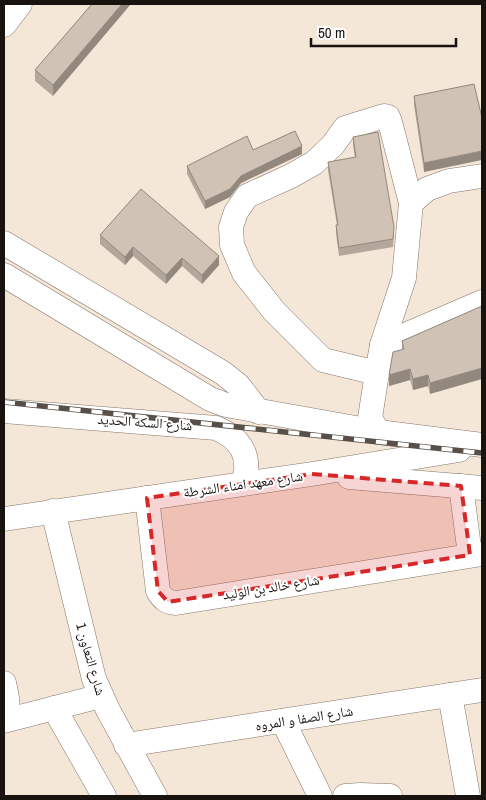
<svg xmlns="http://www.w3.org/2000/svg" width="486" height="800" font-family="'Archivo Narrow','Noto Naskh Arabic',sans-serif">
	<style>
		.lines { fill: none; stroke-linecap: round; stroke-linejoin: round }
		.minor-casing { stroke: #85786b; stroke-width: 25 }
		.minor { stroke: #fff; stroke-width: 24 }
		.rail-casing { stroke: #585048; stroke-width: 5.5 }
		.rail { stroke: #fff; stroke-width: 4; stroke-dasharray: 11; stroke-linecap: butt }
		.wall { fill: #b3a79b }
		.shaded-wall { fill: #92887e }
		.building { fill: #d0c2b4; stroke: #92887e }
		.marked { fill: #d62828; fill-opacity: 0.2; stroke: #d62828; stroke-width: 4; stroke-dasharray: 10 6; stroke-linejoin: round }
		.labels { text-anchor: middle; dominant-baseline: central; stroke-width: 4; stroke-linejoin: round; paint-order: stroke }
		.street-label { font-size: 14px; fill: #18130e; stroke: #fff }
	</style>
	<rect width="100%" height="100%" fill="#f5e7d8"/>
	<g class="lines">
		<g class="minor-casing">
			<g id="minor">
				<polyline points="4,25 20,4"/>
				<polyline points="4,243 223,373 238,385 259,412"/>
				<polyline points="4,275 210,399 226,405 378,432 482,445"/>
				<polyline points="382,345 482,302"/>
				<polyline points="377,373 323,360 274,311 244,273 232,245 231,227 236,212 247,196 291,176 314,163 333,145 345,128 384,116 388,117 390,122 411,203"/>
				<path d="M4,411L216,428C242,439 251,456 244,483"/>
				<polyline points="378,432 370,418 377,373 382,345 404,278 411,203 427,189 449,181 482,176"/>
				<polyline points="349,477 482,488"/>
				<polyline points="461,486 470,555"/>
				<path d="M147,498L158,591C163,599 166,602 176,603L482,554"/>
				<polyline points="53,511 94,679 108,710 155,796"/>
				<polyline points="4,519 312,474 459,450"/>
				<path d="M4,683C7,696 10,707 4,719"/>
				<polyline points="450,695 468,796"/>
				<polyline points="54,708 104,796"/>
				<polyline points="4,721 101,696"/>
				<polyline points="283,721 320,796"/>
				<polyline points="126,745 482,690"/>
				<polyline points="345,796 360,795 390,796"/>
			</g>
		</g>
		<use href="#minor" class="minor"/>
		<g class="rail-casing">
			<polyline id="rail" points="4,402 482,453"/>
		</g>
		<use href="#rail" class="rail"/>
	</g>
	<g class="wall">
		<polygon points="92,4 53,96 35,81 35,70"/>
		<polygon points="474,84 424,172 414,105 414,96"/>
		<polygon points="353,137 394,235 393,247 339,256 336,233 336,225 337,225 328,170 328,162 355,158 353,145"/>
		<polygon points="253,150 302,154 241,183 230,197 205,209 187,174 187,166"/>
		<polygon points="100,235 219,265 202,284 182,266 166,284 133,256 125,265 100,244"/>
		<polygon points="482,306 430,394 428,386 413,390 410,380 389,386 402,350 402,341"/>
	</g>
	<g class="shaded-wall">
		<polygon points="122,4 131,4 53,96 53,85"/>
		<polygon points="302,146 302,154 241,183 230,197 205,209 205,201 241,176"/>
		<polygon points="482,151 482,160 424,172 424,163"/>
		<polygon points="133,247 133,256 125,265 125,257"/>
		<polygon points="219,256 219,265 202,284 202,275"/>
		<polygon points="182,258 182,266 166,284 166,275"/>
		<polygon points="482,368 482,379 430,394 430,383"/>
		<polygon points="410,369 410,380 389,386 389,375"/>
		<polygon points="428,375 428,386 413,390 413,379"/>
	</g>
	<g class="building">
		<polygon points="92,4 122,4 53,85 35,70"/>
		<polygon points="474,84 482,118 482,151 424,163 414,96"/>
		<polygon points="295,131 302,146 241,176 230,189 205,201 187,166 247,136 253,150"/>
		<polygon points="378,132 394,227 393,239 339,248 336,225 338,225 328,162 356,157 353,137"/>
		<polygon points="141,189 219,256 202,275 182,258 166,275 133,247 125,257 100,235"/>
		<polygon points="482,306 482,368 430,383 428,375 413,379 410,369 389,375 393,352 404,349 402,341"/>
	</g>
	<path class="marked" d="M312,474L461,486L470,555L168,602L158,591L147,498Z"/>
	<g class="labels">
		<g class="street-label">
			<text transform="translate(145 422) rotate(4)">شارع السكه الحديد</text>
			<text transform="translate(243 484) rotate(-8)">شارع معهد امناء الشرطة</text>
			<text transform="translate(271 587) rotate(-9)">شارع خالد بن الوليد</text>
			<text transform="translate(91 659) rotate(74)">شارع التعاون 1</text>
			<text transform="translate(304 718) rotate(-9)">شارع الصفا و المروه</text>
		</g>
	</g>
	<rect width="486" height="800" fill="none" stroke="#18130e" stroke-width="10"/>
	<path d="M311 38v8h145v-8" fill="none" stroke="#18130e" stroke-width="2.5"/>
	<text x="318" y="38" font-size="15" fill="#18130e" stroke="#ffffff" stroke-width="4" paint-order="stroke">50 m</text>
</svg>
